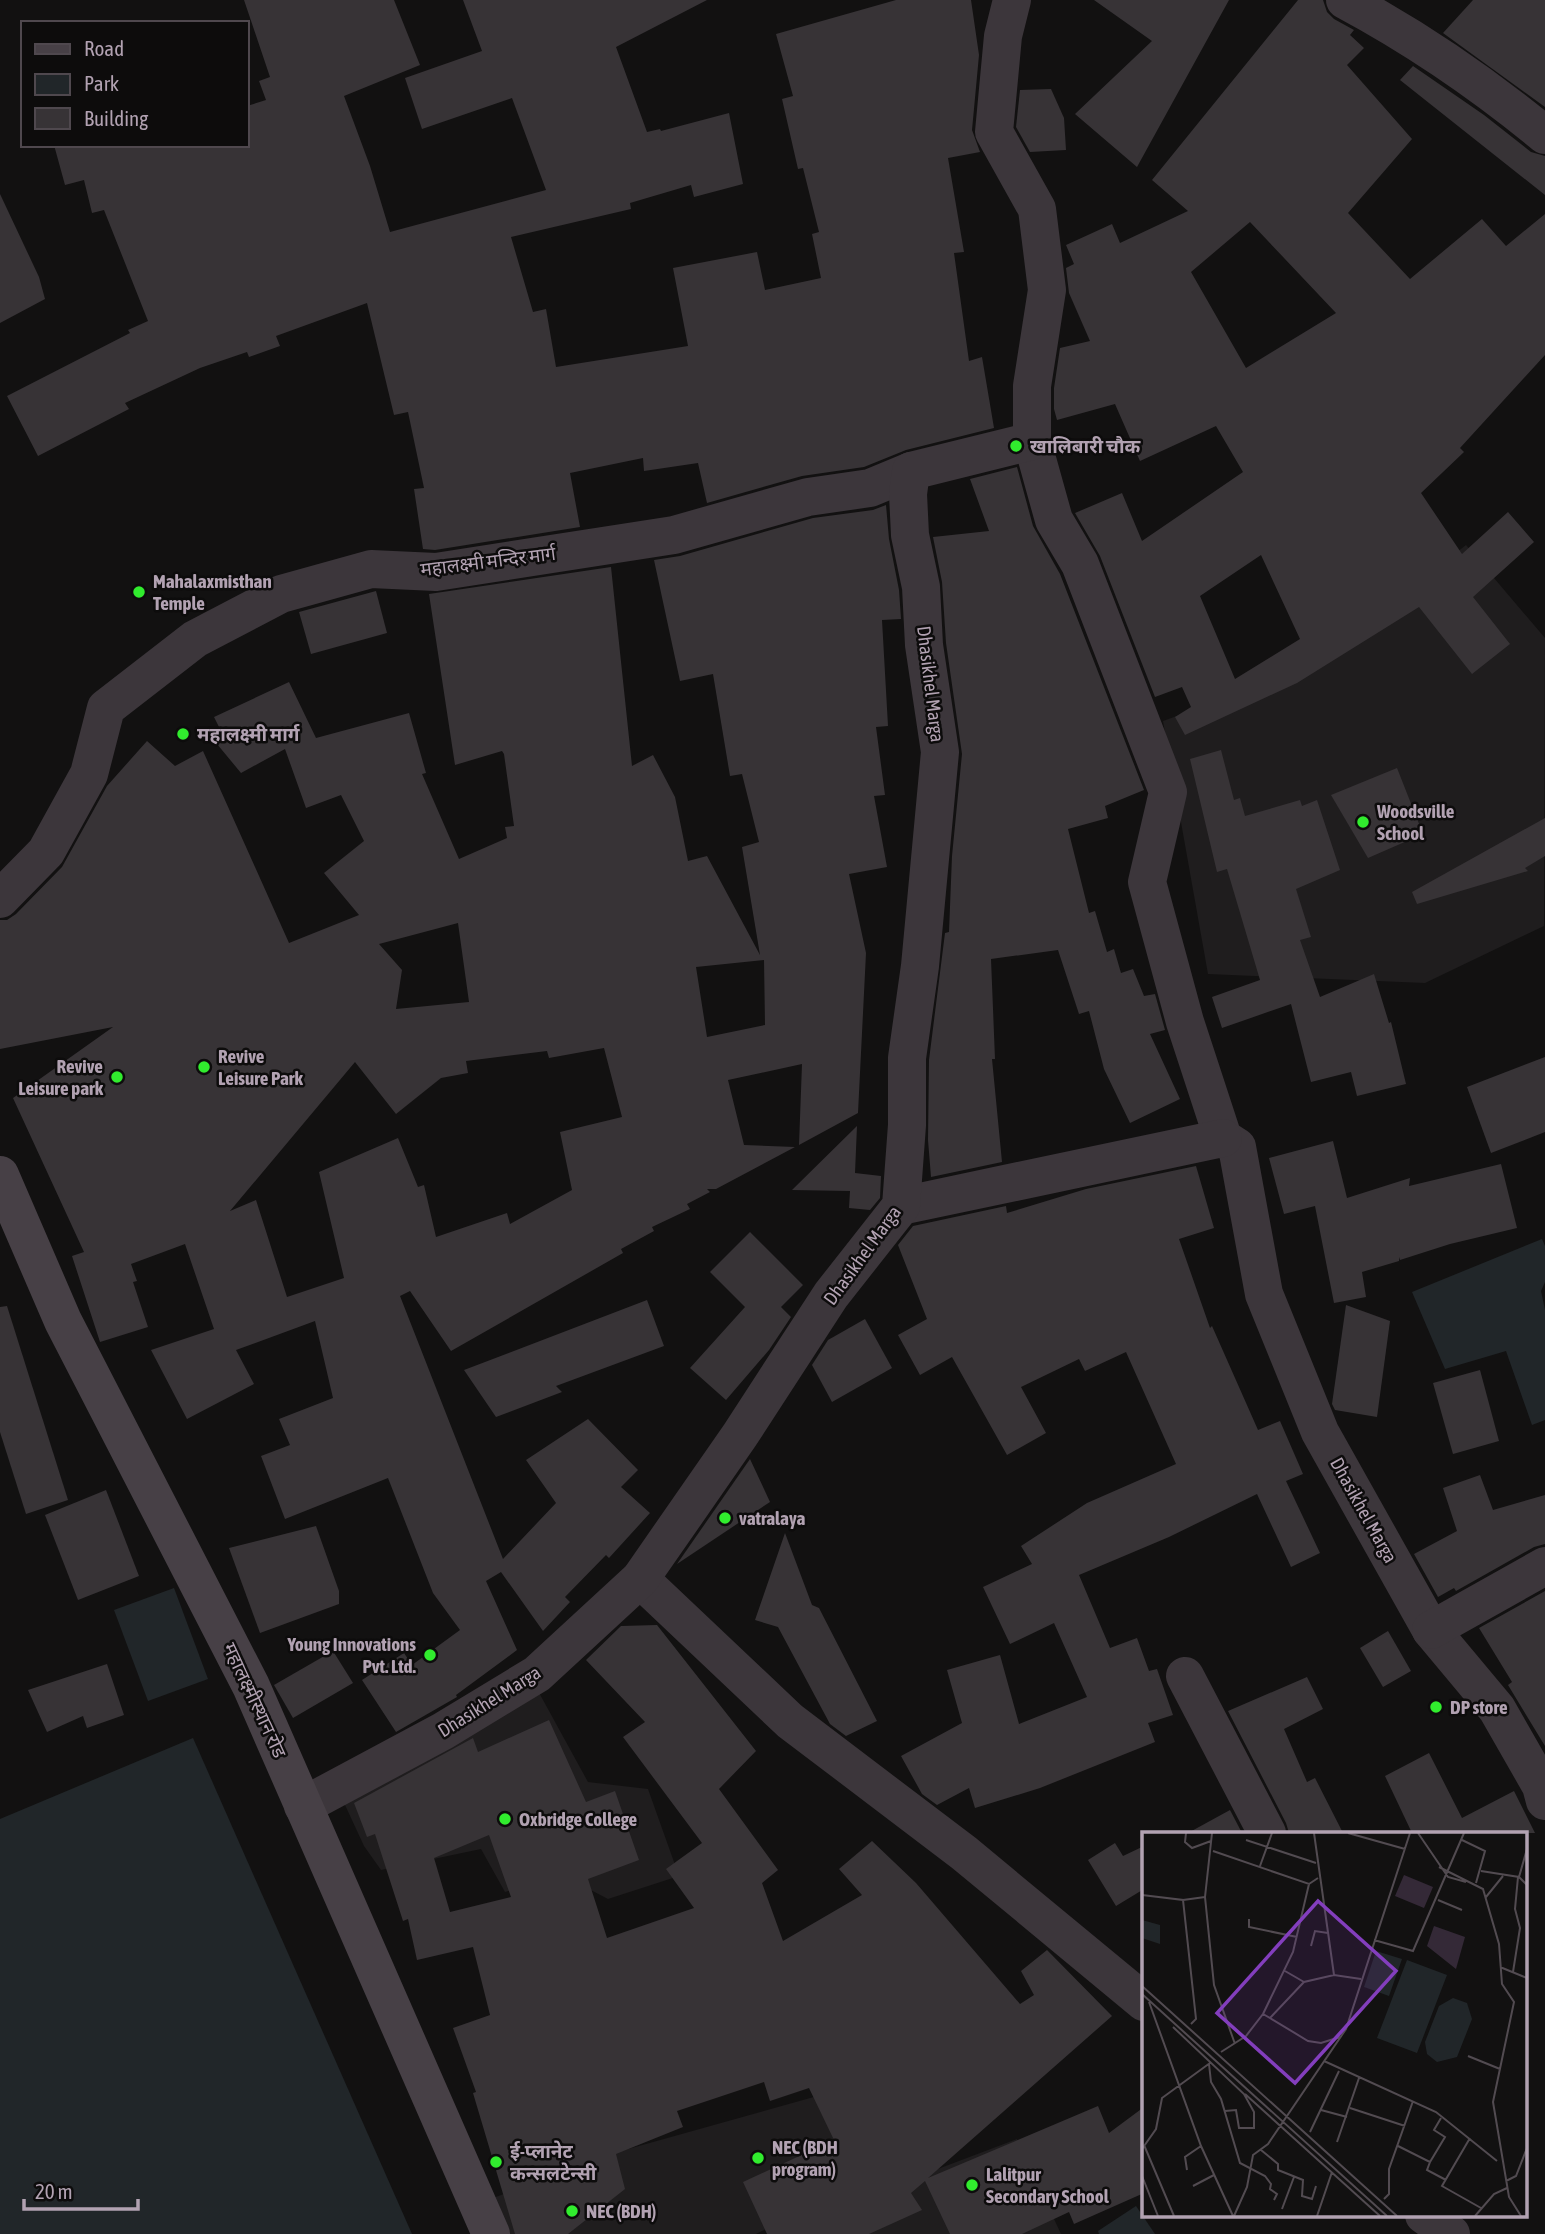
<svg xmlns="http://www.w3.org/2000/svg" width="1545" height="2234" font-family="'Asap Condensed','Noto Sans Devanagari',sans-serif">
	<style>
		.built { fill: #1f1d1e }
		.green { fill: #212629 }
		.building { fill: #373336; fill-rule: evenodd }
		.lines { fill: none; stroke-linecap: round; stroke-linejoin: round }
		.street { stroke: #3c363b; stroke-width: 38 }
		.secondary { stroke: #474046; stroke-width: 38 }
		.poi-dot { fill: #31ec2e; stroke: #0d0c0c; stroke-width: 2.5 }
		.labels { text-anchor: middle; dominant-baseline: central; stroke-width: 5; stroke-linejoin: round; paint-order: stroke }
		.poi-label { font-size: 19px; font-weight: bold; fill: #b2a2b2; stroke: #0d0c0c; text-anchor: start }
		.street-label { font-size: 19px; fill: #b2a2b2; stroke: #0d0c0c }
		.inset-road { fill: none; stroke: #524b51; stroke-width: 2 }
		.view { fill: #833ebd; fill-opacity: 0.15; stroke: #833ebd; stroke-width: 3.5 }
		.inset-edge { fill: none; stroke: #b2a2b2; stroke-width: 3.5 }
	</style>
	<rect width="100%" height="100%" fill="#121111"/>
	<g class="built">
		<polygon points="1466,545 1545,638 1544,926 1425,983 1208,974 1163,721 1210,704 1447,560"/>
		<polygon points="537,1689 588,1782 648,1789 679,1876 608,1899 562,1875 505,1892 481,1849 381,1870 364,1846 339,1792"/>
		<polygon points="878,2079 824,2201 756,2234 503,2234 493,2198 621,2151"/>
		<polygon points="1017,2139 1061,2234 780,2234 922,2175"/>
	</g>
	<g class="green">
		<polygon points="1542,1239 1545,1246 1545,1282 1541,1291 1545,1310 1545,1420 1532,1425 1506,1351 1445,1369 1412,1292"/>
		<polygon points="174,1588 208,1679 148,1701 114,1610"/>
		<polygon points="193,1738 412,2234 0,2234 0,1819"/>
		<polygon points="1136,2206 1155,2234 1099,2234 1098,2231"/>
	</g>
	<g class="building">
		<polygon points="244,0 394,0 420,65 344,96 370,166 390,232 546,190 512,98 422,129 405,78 482,51 463,0 707,0 616,47 647,132 660,129 661,131 729,113 743,184 694,197 691,185 630,203 631,209 511,237 533,312 546,309 556,367 688,346 673,268 757,252 765,290 821,278 812,234 819,232 803,168 798,169 782,99 793,96 776,34 896,0 971,0 979,55 972,130 980,152 948,158 964,252 954,253 969,361 982,357 994,428 906,450 864,467 802,476 707,503 698,463 644,471 643,458 570,473 580,527 435,550 423,549 414,489 424,488 408,412 394,415 367,303 276,336 280,346 249,357 247,352 200,368 125,403 129,409 38,456 7,396 130,333 128,330 148,321 104,210 92,213 84,180 65,185 54,145 247,145 247,106 266,100 259,81 270,77"/>
		<polygon points="1094,0 1229,0 1137,167 1075,114 1152,41"/>
		<path d="M1298,0H1323L1327,12L1334,19L1354,30L1350,35L1364,48L1347,65L1412,139L1348,213L1410,279L1482,219L1506,246L1545,214V355L1460,448L1464,452L1421,493L1462,554L1508,512L1534,542L1473,597L1510,644L1472,674L1419,607L1297,683L1185,735L1175,717L1191,707L1182,687L1155,697L1100,556L1075,513L1122,493L1142,541L1243,472L1216,426L1140,461L1115,404L1057,420L1054,409V388L1060,348L1090,341L1069,293L1066,268L1074,264L1066,245L1112,224L1120,243L1188,211L1152,180ZM1250,222L1336,313L1246,368L1191,272ZM1261,555L1300,639L1235,679L1200,596Z"/>
		<polygon points="1473,0 1545,0 1545,107 1443,33"/>
		<polygon points="1413,66 1484,115 1531,152 1545,156 1545,195 1400,80"/>
		<polygon points="1051,89 1064,118 1066,150 1030,152 1016,127 1020,90"/>
		<polygon points="0,194 39,277 45,299 0,323"/>
		<polygon points="1017,467 1033,526 1060,574 1144,790 1105,806 1108,818 1068,829 1089,913 1095,911 1107,952 1114,949 1121,973 1133,969 1144,996 1155,994 1165,1030 1150,1034 1180,1099 1130,1123 1104,1069 1089,1011 1079,1014 1058,950 991,959 995,1059 992,1059 1002,1162 931,1177 928,1140 929,1060 945,933 949,932 952,856 962,754 946,643 942,582 933,537 989,531 970,479"/>
		<path d="M886,505L889,539L899,590L901,619L882,620L888,726L876,727L885,795L874,796L887,867L849,874L866,953L858,1113L799,1145L802,1064L728,1080L744,1145L795,1147L716,1189H707L710,1192L687,1204L690,1209L652,1227L654,1231L621,1249L623,1253L451,1351L410,1291L400,1296L503,1559L556,1503L526,1460L588,1419L638,1470L621,1487L650,1513L609,1558L606,1555L565,1597L570,1602L543,1631L501,1572L486,1581L517,1650L456,1695L457,1697L396,1732L362,1680L404,1653L412,1665L460,1630L433,1593L388,1478L285,1519L261,1456L290,1445L279,1419L333,1398L315,1321L236,1350L254,1384L187,1419L151,1350L214,1329L185,1244L131,1264L137,1281L133,1282L148,1327L100,1342L72,1256L84,1252L13,1098L113,1027L0,1049V920H7L16,914L62,867L107,786L147,741L175,766L203,751L289,943L359,915L324,873L364,841L341,795L306,808L285,749L241,773L217,744L225,739L214,717L289,682L316,738L409,713L426,773L422,774L459,859L507,838L505,827L514,826L504,754L502,751L455,765L429,594L611,567L632,766L653,755L675,797L688,861L707,856L760,955L742,847L759,842L742,774L730,776L713,674L680,681L654,560L680,556L813,518L873,510ZM458,923L469,1002L396,1009L402,970L379,944ZM764,960L765,1025L707,1037L696,967ZM604,1048L622,1117L560,1132L572,1190L510,1224L507,1213L436,1237L424,1185L418,1187L398,1138L319,1172L344,1278L287,1297L256,1200L230,1211L355,1062L396,1114L441,1078L468,1073L466,1061L547,1051L549,1058Z"/>
		<polygon points="376,591 387,633 311,654 299,612"/>
		<polygon points="1221,750 1234,800 1240,798 1245,816 1300,800 1302,806 1317,800 1340,870 1296,889 1311,937 1300,940 1320,997 1374,974 1389,1023 1391,1022 1406,1084 1357,1096 1351,1072 1311,1082 1291,1004 1222,1028 1212,997 1260,980 1227,869 1217,872 1190,759"/>
		<polygon points="1397,768 1423,834 1368,858 1331,795"/>
		<polygon points="1545,818 1545,856 1525,868 1528,871 1417,904 1412,892"/>
		<polygon points="1545,1057 1545,1132 1491,1153 1467,1087"/>
		<polygon points="857,1126 855,1173 881,1176 880,1198 870,1210 849,1208 850,1191 792,1190"/>
		<polygon points="1333,1141 1347,1198 1410,1178 1409,1186 1501,1164 1517,1228 1450,1244 1400,1260 1399,1257 1399,1261 1362,1272 1366,1297 1334,1303 1315,1206 1284,1214 1269,1158"/>
		<polygon points="1196,1166 1214,1228 1179,1239 1210,1328 1212,1326 1258,1430 1280,1421 1303,1474 1286,1481 1320,1553 1291,1567 1257,1494 1169,1537 1079,1575 1110,1648 1137,1638 1149,1671 1157,1669 1173,1715 1148,1723 1155,1742 1040,1788 975,1808 969,1788 937,1805 922,1794 901,1756 962,1723 947,1670 1000,1655 1019,1724 1087,1697 1054,1623 1010,1644 983,1587 1032,1564 1021,1546 1087,1503 1176,1464 1126,1352 1085,1371 1079,1359 1021,1387 1046,1433 1007,1455 952,1357 920,1375 898,1335 927,1319 898,1245 913,1226 1006,1206 1007,1213 1086,1189"/>
		<polygon points="750,1232 803,1285 781,1307 791,1317 769,1350 726,1400 690,1368 745,1307 710,1272"/>
		<polygon points="647,1300 664,1346 556,1386 562,1392 496,1417 464,1370"/>
		<polygon points="1346,1305 1390,1321 1377,1417 1335,1410 1332,1404"/>
		<polygon points="7,1306 68,1500 26,1514 0,1432 0,1307"/>
		<polygon points="865,1319 892,1368 832,1402 812,1365 828,1340"/>
		<polygon points="1480,1370 1499,1441 1453,1454 1433,1383"/>
		<polygon points="750,1459 770,1502 677,1564"/>
		<polygon points="1480,1475 1493,1510 1545,1495 1545,1544 1534,1547 1456,1591 1454,1588 1438,1597 1414,1554 1457,1531 1443,1488"/>
		<polygon points="106,1490 139,1576 78,1600 45,1515"/>
		<polygon points="316,1526 339,1591 339,1604 260,1633 229,1548"/>
		<polygon points="785,1533 812,1605 819,1608 877,1721 846,1736 830,1724 778,1627 755,1620"/>
		<polygon points="1545,1591 1545,1746 1508,1685 1512,1682 1479,1628"/>
		<path d="M657,1625L756,1751L719,1789L778,1870L762,1883L783,1941L862,1895L839,1869L872,1841L916,1883L1020,2004L1034,1995L1021,1971L1047,1950L1112,2016L928,2178L1098,2106L1109,2133L1144,2107V2193L1074,2224L1069,2212L1022,2234H950L925,2181L911,2193L922,2210L869,2234H767L743,2182L834,2140L809,2088L770,2101L764,2082L677,2111L683,2127L616,2154L625,2189L568,2234H515L473,2093L476,2092L453,2028L490,2015L473,1947L417,1960L408,1919L403,1921L375,1834L367,1837L354,1803L473,1738L478,1752L549,1720L586,1802L615,1791L639,1860L588,1879L607,1938L694,1908L666,1869L702,1843L623,1737L645,1722L586,1660L621,1626ZM489,1835L511,1897L450,1912L434,1858Z"/>
		<polygon points="1388,1631 1411,1671 1383,1687 1360,1648"/>
		<polygon points="333,1651 353,1683 293,1718 274,1685"/>
		<polygon points="107,1664 124,1715 87,1728 83,1716 47,1732 28,1690"/>
		<polygon points="1307,1677 1323,1709 1284,1729 1307,1782 1315,1778 1343,1833 1289,1833 1286,1823 1228,1711"/>
		<polygon points="1429,1753 1462,1818 1514,1791 1535,1833 1412,1833 1385,1776"/>
		<polygon points="1230,1810 1242,1833 1188,1833"/>
		<polygon points="1115,1843 1123,1856 1144,1846 1144,1889 1116,1906 1088,1860"/>
	</g>
	<g class="lines">
		<g class="street">
			<path d="M1345,0C1416,38 1483,84 1545,135"/>
			<polyline points="1032,441 1054,520 1080,564 1168,792 1147,882 1185,1022 1223,1138 1237,1147 1264,1294 1320,1432 1431,1630 1497,1709 1541,1786 1545,1801"/>
			<polyline points="0,899 46,852 89,774 106,708 195,639 281,594 371,569 436,572 674,535 808,497 870,488 911,471"/>
			<polyline points="901,1206 1223,1138"/>
			<polyline points="640,1579 790,1721 964,1853 1144,2002"/>
			<polyline points="1431,1630 1545,1566"/>
			<polyline points="1185,1676 1267,1833"/>
			<polyline points="303,1806 443,1731 537,1674 640,1579 740,1435 831,1295 901,1206 907,1125 907,1058 920,966 940,752 924,645 921,587 910,535 908,494 911,471 1032,441 1032,386 1047,290 1037,209 994,132 1003,36 1012,0"/>
			<polyline points="1424,2215 1451,2234"/>
		</g>
		<polyline class="secondary" points="0,1175 63,1321 251,1686 491,2234"/>
	</g>
	<g class="poi-dot">
		<circle cx="1016" cy="446" r="7"/>
		<circle cx="139" cy="592" r="7"/>
		<circle cx="183" cy="734" r="7"/>
		<circle cx="1363" cy="822" r="7"/>
		<circle cx="204" cy="1067" r="7"/>
		<circle cx="117" cy="1077" r="7"/>
		<circle cx="725" cy="1518" r="7"/>
		<circle cx="430" cy="1655" r="7"/>
		<circle cx="1436" cy="1707" r="7"/>
		<circle cx="505" cy="1819" r="7"/>
		<circle cx="758" cy="2158" r="7"/>
		<circle cx="496" cy="2162" r="7"/>
		<circle cx="972" cy="2185" r="7"/>
		<circle cx="572" cy="2211" r="7"/>
	</g>
	<g class="labels">
		<g class="poi-label">
			<text x="1030" y="446">खालिबारी चौक</text>
			<text x="153" y="581">Mahalaxmisthan<tspan x="153" dy="22">Temple</tspan></text>
			<text x="197" y="734">महालक्ष्मी मार्ग</text>
			<text x="1377" y="811">Woodsville<tspan x="1377" dy="22">School</tspan></text>
			<text x="218" y="1056">Revive<tspan x="218" dy="22">Leisure Park</tspan></text>
			<text x="103" y="1066" text-anchor="end">Revive<tspan x="103" dy="22">Leisure park</tspan></text>
			<text x="739" y="1518">vatralaya</text>
			<text x="416" y="1644" text-anchor="end">Young Innovations<tspan x="416" dy="22">Pvt. Ltd.</tspan></text>
			<text x="1450" y="1707">DP store</text>
			<text x="519" y="1819">Oxbridge College</text>
			<text x="772" y="2147">NEC (BDH<tspan x="772" dy="22">program)</tspan></text>
			<text x="510" y="2151">ई-प्लानेट<tspan x="510" dy="22">कन्सलटेन्सी</tspan></text>
			<text x="986" y="2174">Lalitpur<tspan x="986" dy="22">Secondary School</tspan></text>
			<text x="586" y="2211">NEC (BDH)</text>
		</g>
		<g class="street-label">
			<text transform="translate(488 561) rotate(-7)">महालक्ष्मी मन्दिर मार्ग</text>
			<text transform="translate(931 684) rotate(83)">Dhasikhel Marga</text>
			<text transform="translate(862 1255) rotate(-54)">Dhasikhel Marga</text>
			<text transform="translate(1364 1510) rotate(61)">Dhasikhel Marga</text>
			<text transform="translate(255 1700) rotate(65)">महालक्ष्मीस्थान रोड</text>
			<text transform="translate(489 1701) rotate(-32)">Dhasikhel Marga</text>
		</g>
	</g>
	<g transform="translate(1142 1832)">
		<rect width="385" height="385" fill="#121111"/>
		<path d="M0,88L18,93V112L0,106ZM234,119L260,127L247,164L222,155ZM265,128L305,143L275,221L235,206ZM311,166L325,171L330,187L315,225L295,230L285,222L283,210L297,174Z" fill="#212629"/>
		<path d="M262,43L291,55L282,76L253,64ZM292,94L323,105L314,137L285,114Z" fill="#342937"/>
		<path class="inset-road" d="M44,1L43,10L50,16L69,9M70,1L63,65L72,153L93,212M172,1L192,143M206,1L263,17M276,1L306,45L324,50M104,8L174,31M320,8L343,19L334,51M71,19L167,52L176,46M118,34L130,1M297,35L341,57L357,112L360,152L372,170L351,270L367,365L379,384M339,39L377,45L385,53M377,45L385,17M0,63L41,68L54,187L49,192M344,65L361,44M41,68L63,65M296,68L320,78M107,87V95L155,105M232,108L271,119L322,1M169,114L173,99L186,101M358,135L385,146M143,139L162,150M371,140L378,96L373,77L376,45M0,154L255,384M0,162L245,384M7,170L59,314L91,384M121,182L151,120L167,52M128,186L166,209L179,211L198,205M31,195L102,262L112,280V296H97L94,278L83,279M79,220L104,204L121,182L128,186L162,150L192,143L219,147M326,224L358,237M182,229L294,280L355,329M67,232L69,250L79,267L98,331L123,344L129,352L128,357L135,362L132,368M103,262L238,384M208,276L263,294M179,278L205,285M168,300L197,239M328,306L300,354L339,376M195,310L217,246M2,313L32,384M256,314L288,330L285,338L304,348M0,317L14,297L20,266L68,231M119,318L136,332V338L161,348L160,364L170,367L174,354M288,330L303,305L292,298L299,286M45,338L43,325L59,314M0,344L16,384M364,349L374,344L385,316M51,354L72,343M242,367L247,362V337L271,269M140,377L152,345M92,384L105,355L111,323L126,312L204,197L268,1M175,384L190,340M333,384L352,362L365,356"/>
		<path class="view" d="M176,69L254,139L153,251L75,181Z"/>
		<rect width="385" height="385" class="inset-edge"/>
	</g>
	<rect x="21" y="21" width="228" height="126" fill="#0d0c0c" stroke="#4f484e" stroke-width="2"/>
	<rect x="35" y="44" width="35" height="10" fill="#474046" stroke="#4f484e" stroke-width="2"/>
	<text x="84" y="56" font-size="21" fill="#b2a2b2">Road</text>
	<rect x="35" y="74" width="35" height="21" fill="#212629" stroke="#4f484e" stroke-width="2"/>
	<text x="84" y="91" font-size="21" fill="#b2a2b2">Park</text>
	<rect x="35" y="108" width="35" height="21" fill="#373336" stroke="#4f484e" stroke-width="2"/>
	<text x="84" y="126" font-size="21" fill="#b2a2b2">Building</text>
	<path d="M24 2199v10h114v-10" fill="none" stroke="#b2a2b2" stroke-width="3.5"/>
	<text x="35" y="2199" font-size="21" fill="#b2a2b2" stroke="#0d0c0c" stroke-width="5" paint-order="stroke">20 m</text>
</svg>
